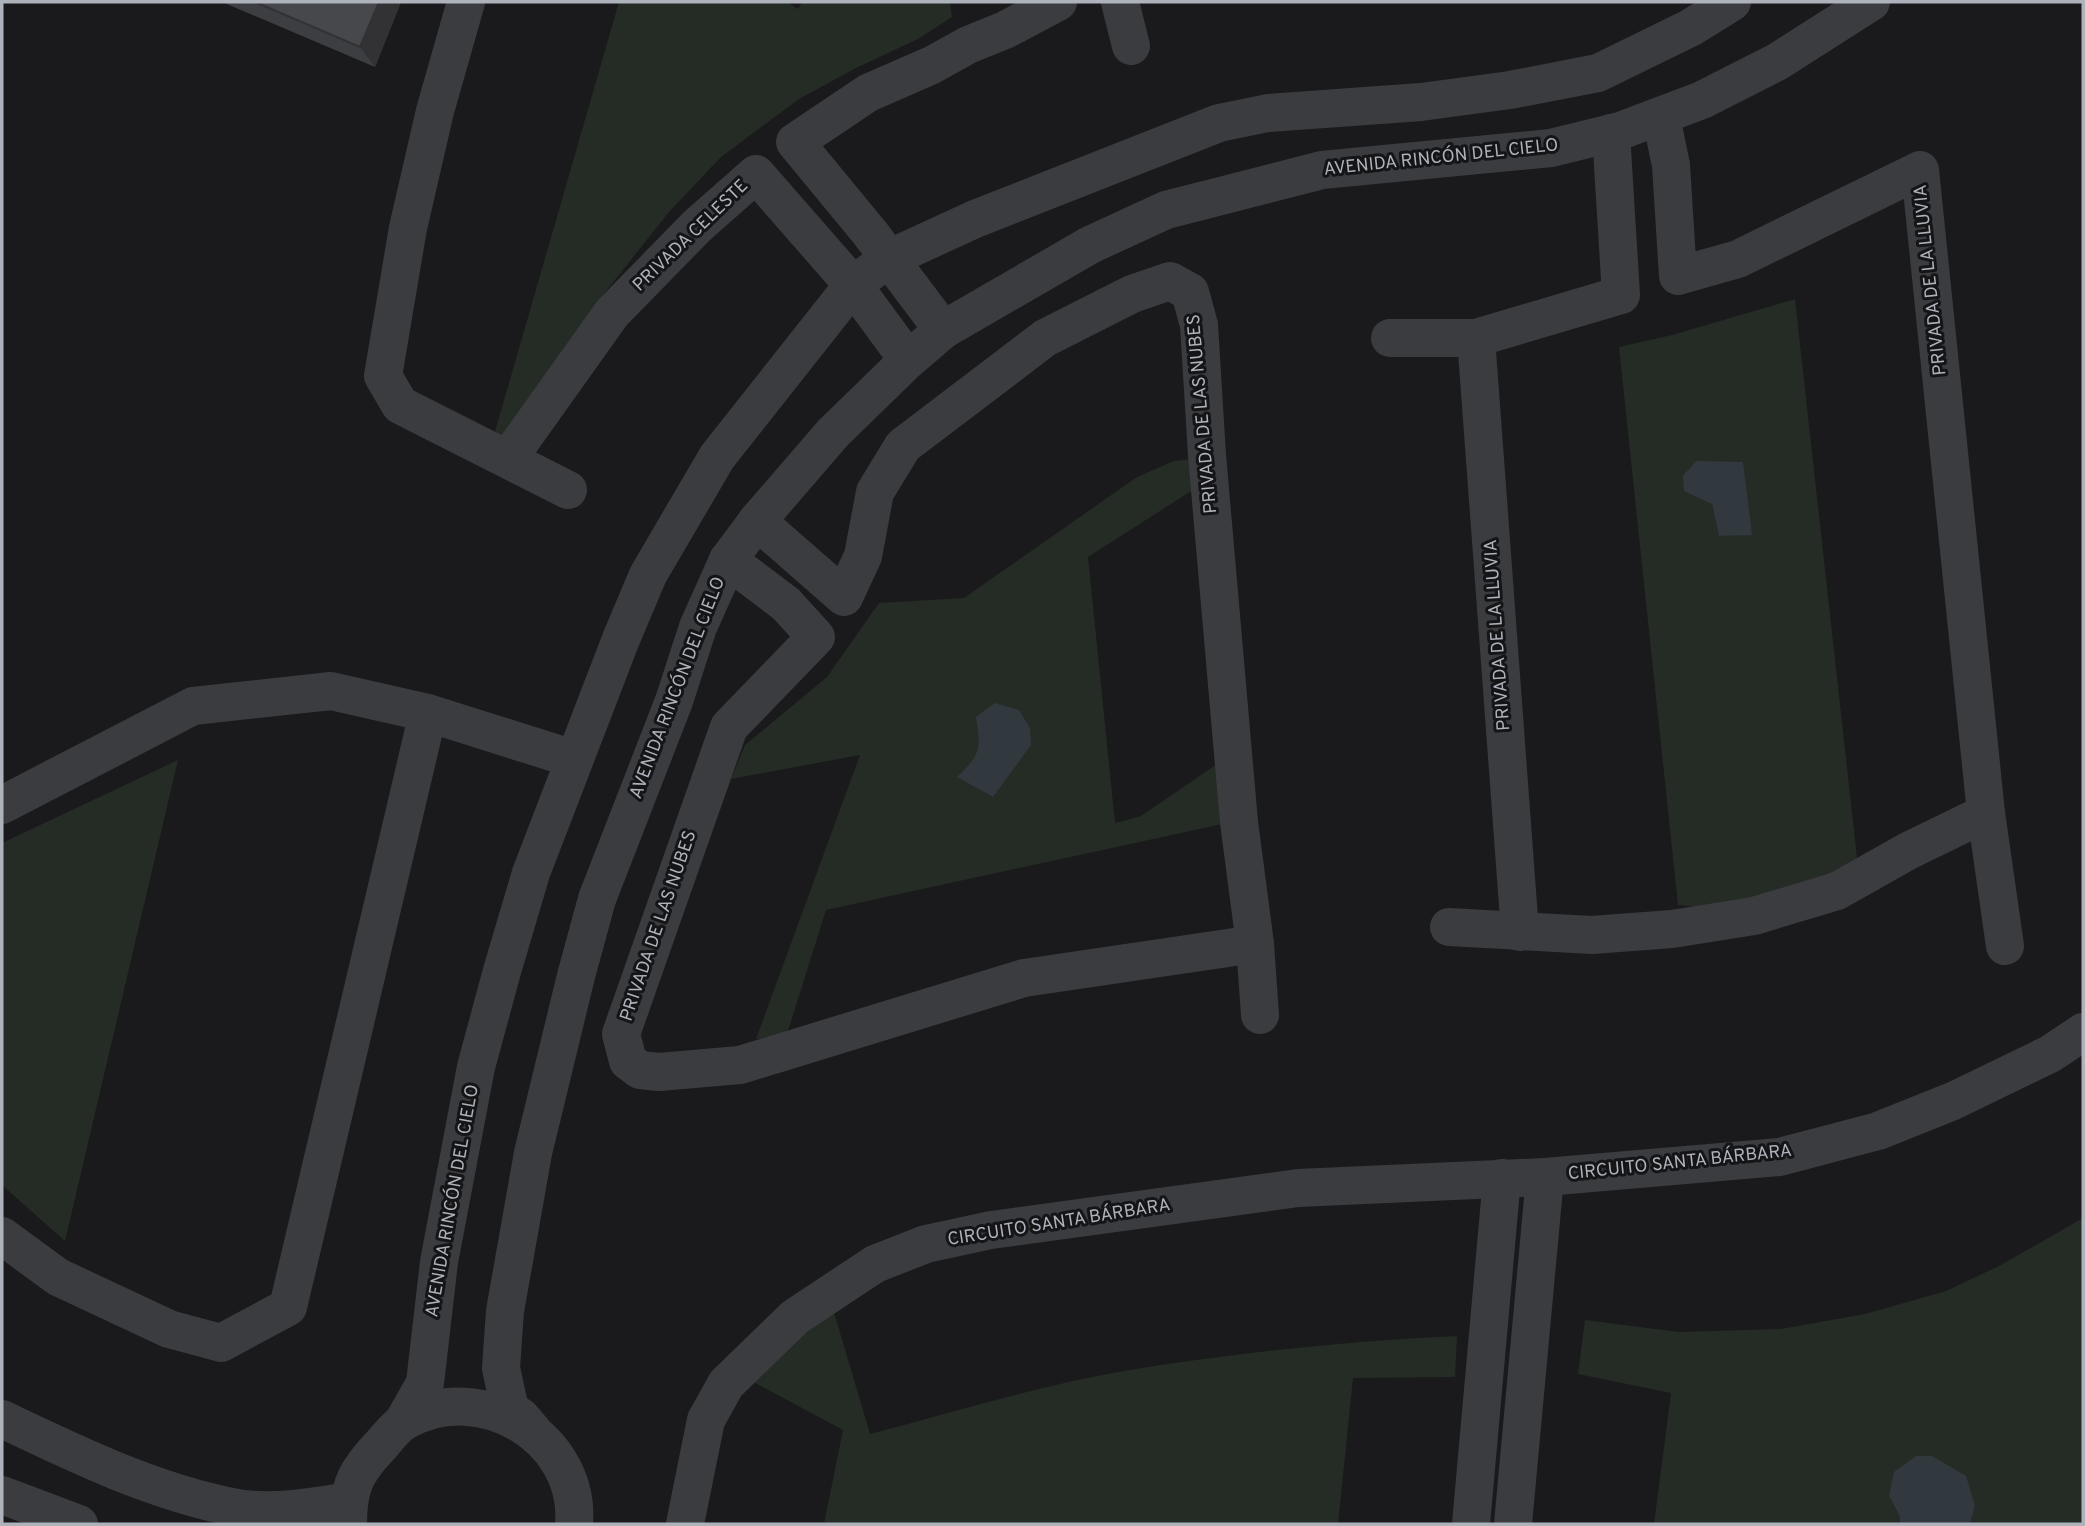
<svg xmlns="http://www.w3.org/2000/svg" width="2085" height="1526" font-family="Overpass,sans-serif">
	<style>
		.green { fill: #242c25; fill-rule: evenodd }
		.water { fill: #31393f }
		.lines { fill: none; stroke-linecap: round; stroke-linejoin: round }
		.minor { stroke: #3b3c40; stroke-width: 38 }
		.wall { fill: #3d3e41 }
		.shaded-wall { fill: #323235 }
		.building { fill: #47484c; stroke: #323235; stroke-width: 2 }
		.labels { text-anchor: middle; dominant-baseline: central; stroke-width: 6; stroke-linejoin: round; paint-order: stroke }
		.street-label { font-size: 18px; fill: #aeb2ba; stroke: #151517 }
	</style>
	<rect width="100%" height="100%" fill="#1a1a1c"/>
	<g class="green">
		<polygon points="619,2 787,2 798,9 802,2 950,2 952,17 918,39 856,68 799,99 721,157 669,212 591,310 511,442 494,435"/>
		<path d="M1795,299L1859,876L1735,911L1678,905L1619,347L1672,335ZM1712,504L1752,534L1719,536Z"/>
		<path d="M1192,459L1196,488L1088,557L1115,823L1141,816L1220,762L1227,823L826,910L787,1034L756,1039L860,755L731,779L745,745L827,677L879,603L964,598L1137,477L1174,461ZM980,742L993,797L958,777L976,759Z"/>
		<polygon points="178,760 65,1241 2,1185 2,843"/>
		<path d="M2083,1218V1524H1970L1975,1505C1959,1479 1952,1456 1916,1456L1889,1496L1900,1517V1524H1654L1671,1393L1578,1374L1585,1320L1679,1332L1781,1329L1865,1314L1946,1291L1999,1266Z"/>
		<path d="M831,1302L870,1434C954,1412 1038,1386 1124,1371C1234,1353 1346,1341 1457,1336L1455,1377L1353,1378L1338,1524H824L843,1430L746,1378Z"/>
	</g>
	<g class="water">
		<polygon points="1696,461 1743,462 1752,535 1719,536 1712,504 1684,491 1683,476"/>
		<path d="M995,703L1019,710L1030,728L1031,745L993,797L957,777C981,754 981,749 976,717Z"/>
		<polygon points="1916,1456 1932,1456 1966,1476 1975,1506 1970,1524 1900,1524 1900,1517 1889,1496 1894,1472"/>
	</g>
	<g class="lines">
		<g class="minor">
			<polyline points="466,2 435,111 408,228 383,376 400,405 568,490"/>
			<polyline points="1120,2 1131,46"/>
			<polyline points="1661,117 1671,165 1678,276 1738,259 1920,170 1986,813 2005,946"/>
			<polyline points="943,330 870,233 795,142 868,93 932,65 968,45 1005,30 1058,2"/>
			<polyline points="1390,338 1476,338 1621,295 1611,133"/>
			<polyline points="1476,338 1520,932"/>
			<polyline points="508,459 612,313 697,226 756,174 853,285 908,360"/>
			<polyline points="757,521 844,597 863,556 875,492 903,446 1045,338 1132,294 1170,281 1190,292 1199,325 1207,455 1239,822 1255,944 1260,1015"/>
			<polyline points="728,560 786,604 816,637 729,727 621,1034 628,1061 640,1070 659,1072 740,1065 1024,978 1255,944"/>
			<polyline points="2,805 193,706 331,691 428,713 574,759"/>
			<polyline points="1449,927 1592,935 1672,929 1754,916 1837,891 1908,851 1986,813"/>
			<polyline points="2,1236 58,1277 169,1329 221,1343 288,1307 428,713"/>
			<path d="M2,1419C77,1455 154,1492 237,1508C273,1514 312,1507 348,1501"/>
			<polyline points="403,1422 425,1383 439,1262 476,1067 502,971 531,873 621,639 648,575 717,457 853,285 888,259 975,219 1219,123 1268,113 1421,102 1510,90 1598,73 1690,28 1732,2"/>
			<polyline points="533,1431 521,1417 510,1410 501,1368 505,1311 533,1153 576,976 597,899 674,701 698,627 728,560 757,521 833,433 908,360 943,330 1090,245 1166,210 1322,170 1551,148 1620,131 1702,100 1777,62 1871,2"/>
			<polyline points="2,1495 79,1524"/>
			<path d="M348,1524C348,1486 356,1471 382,1444C389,1436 396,1426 405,1421C480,1378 581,1437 574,1524"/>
			<polyline points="685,1524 706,1420 726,1384 795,1317 875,1264 926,1244 991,1230 1298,1188 1545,1177 1780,1157 1878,1131 1953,1101 2050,1054 2083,1032"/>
			<polyline points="1471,1524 1502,1178"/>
			<polyline points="1513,1524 1545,1177"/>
		</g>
	</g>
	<polygon class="wall" points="222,2 401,2 375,67"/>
	<polygon class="shaded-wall" points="379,2 401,2 375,67 360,47"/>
	<polygon class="building" points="255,2 379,2 360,47"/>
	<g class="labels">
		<g class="street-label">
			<text transform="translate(1441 158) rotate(-6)">AVENIDA RINCÓN DEL CIELO</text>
			<text transform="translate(691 236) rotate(-44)">PRIVADA CELESTE</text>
			<text transform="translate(1931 280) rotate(-96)">PRIVADA DE LA LLUVIA</text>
			<text transform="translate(1203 414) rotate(-95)">PRIVADA DE LAS NUBES</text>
			<text transform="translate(1498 635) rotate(-94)">PRIVADA DE LA LLUVIA</text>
			<text transform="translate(678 688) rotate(-69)">AVENIDA RINCÓN DEL CIELO</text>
			<text transform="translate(659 926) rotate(-71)">PRIVADA DE LAS NUBES</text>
			<text transform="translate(1680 1163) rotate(-6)">CIRCUITO SANTA BÁRBARA</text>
			<text transform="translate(453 1201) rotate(-80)">AVENIDA RINCÓN DEL CIELO</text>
			<text transform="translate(1059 1223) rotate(-9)">CIRCUITO SANTA BÁRBARA</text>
		</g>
	</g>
	<rect width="2085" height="1526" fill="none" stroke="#aeb2ba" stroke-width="7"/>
</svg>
